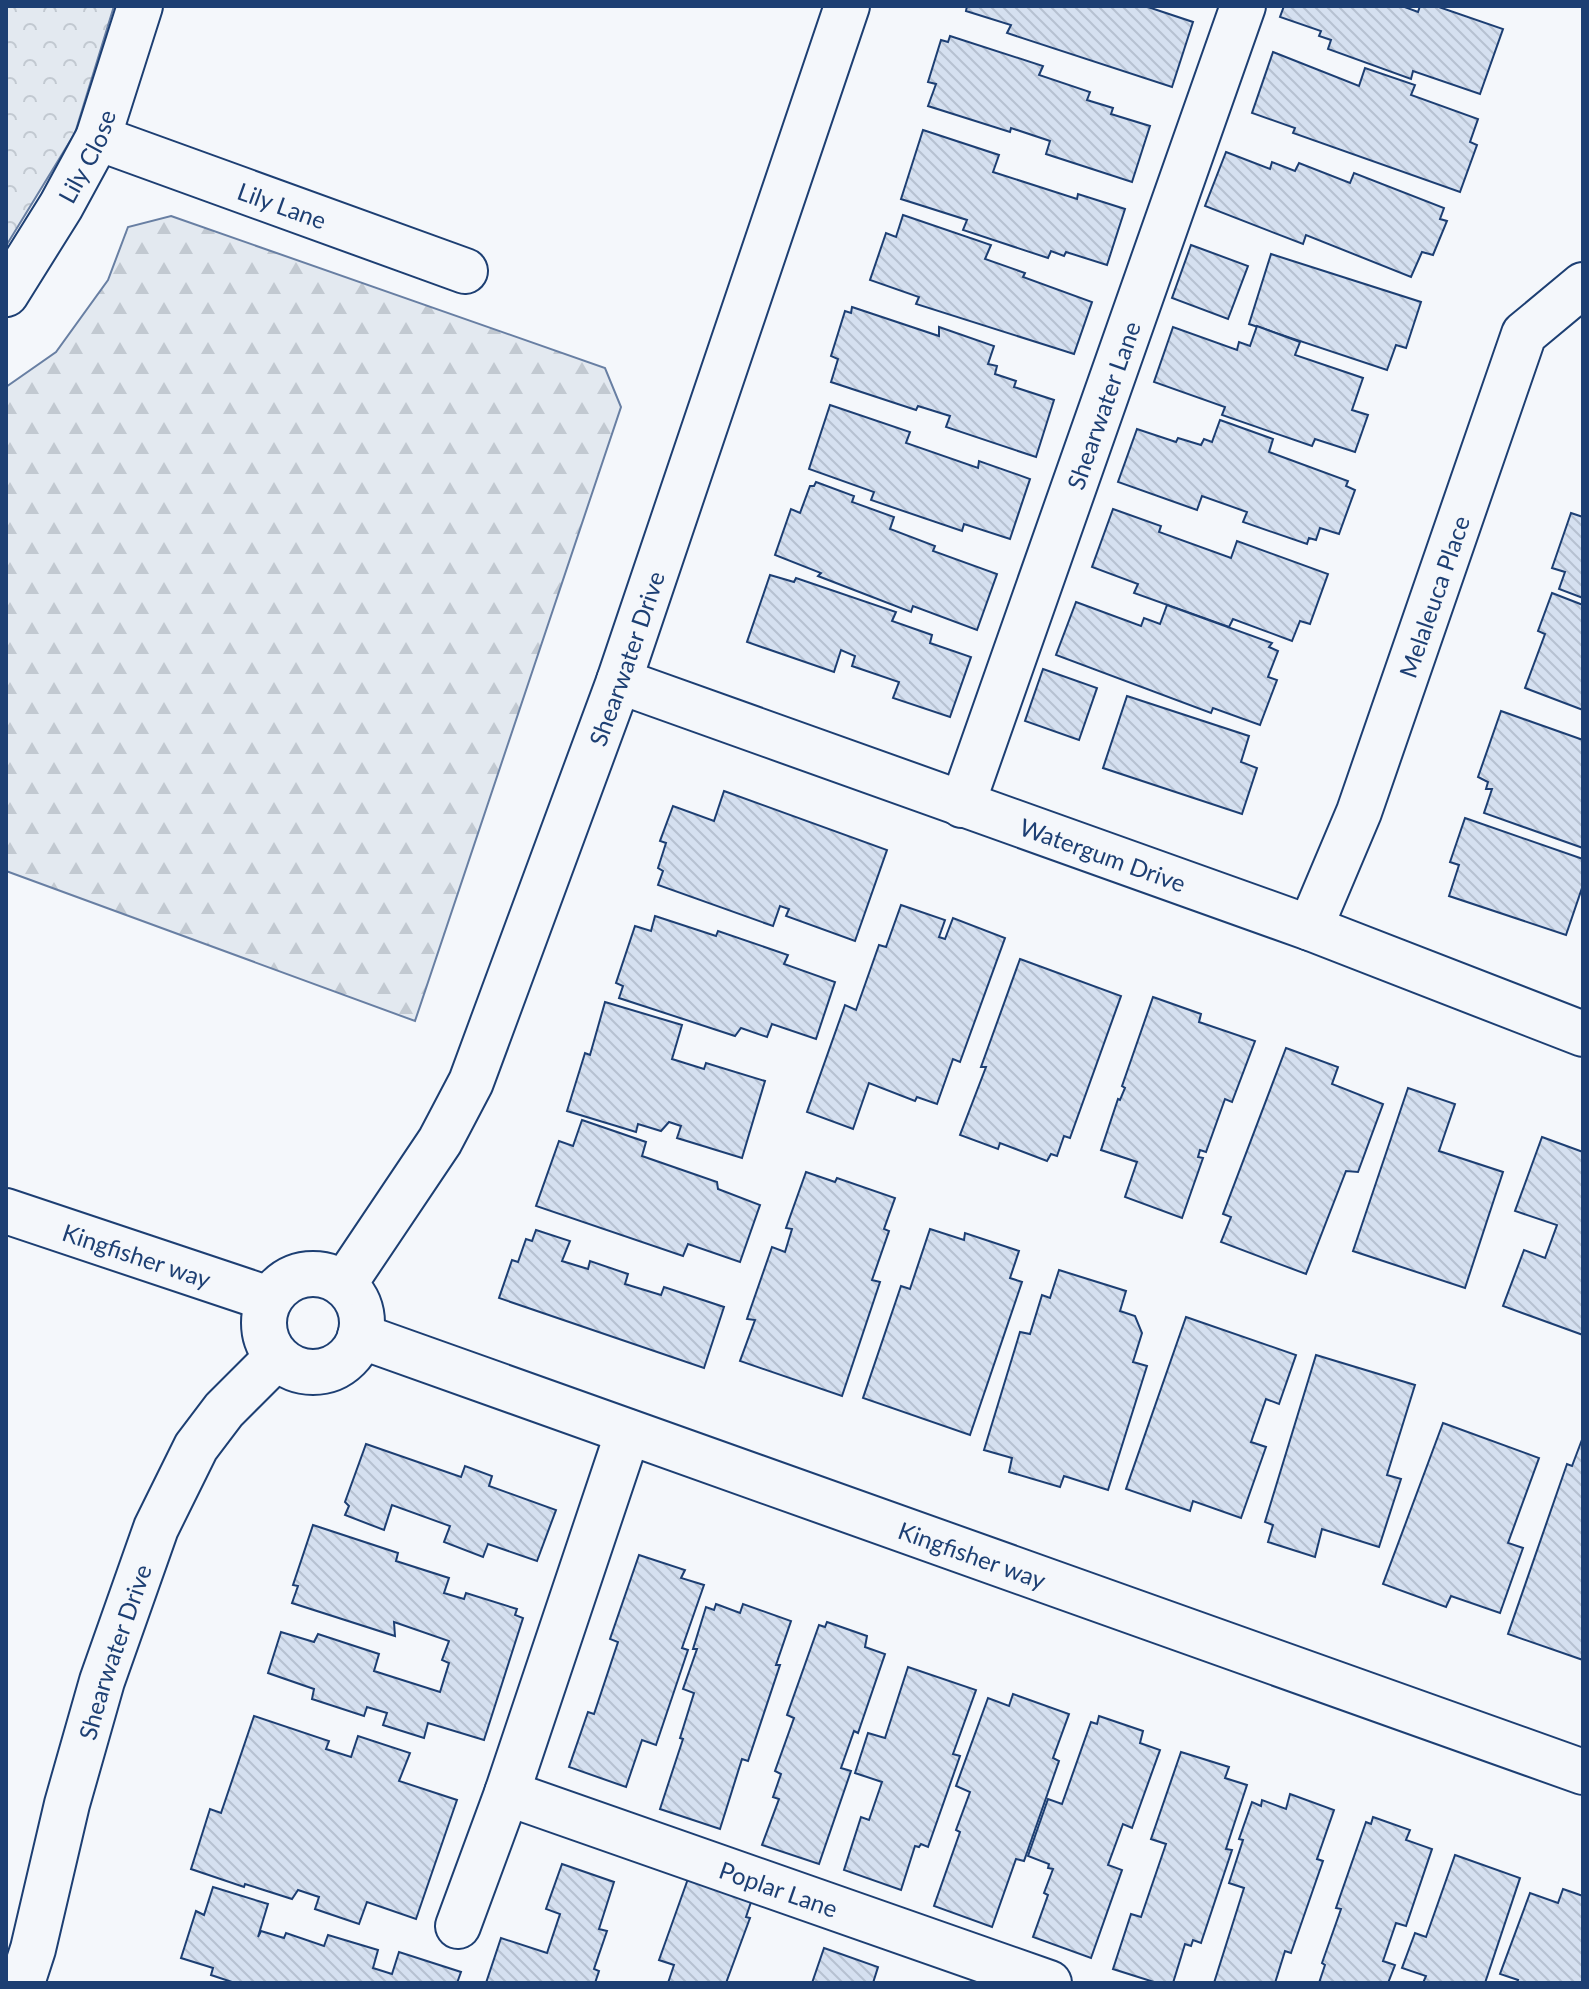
<svg xmlns="http://www.w3.org/2000/svg" width="1589" height="1989" font-family="Lato,sans-serif">
	<style>
		.forest { fill: url(#forest-firs); stroke: #687fa3; stroke-width: 2 }
		.park { fill: url(#park-crowns); stroke: #687fa3; stroke-width: 2 }
		.building { fill: url(#building-back-hatch); stroke: #1d3f73; stroke-width: 2 }
		.lines { fill: none; stroke-linecap: round; stroke-linejoin: round }
		.street-casing { stroke: #1d3f73; stroke-width: 48 }
		.street { stroke: #f4f7fb; stroke-width: 44 }
		.labels { text-anchor: middle; dominant-baseline: central; stroke-width: 6; stroke-linejoin: round; paint-order: stroke }
		.street-label { font-size: 24px; fill: #1d3f73; stroke: #f4f7fb }
	</style>
	<defs>
		<pattern id="forest-firs" width="22" height="20" patternUnits="userSpaceOnUse" patternTransform="scale(2)"><rect width="22" height="20" fill="#e3e9f0"/><path d="M5 1l3.5 6h-7zM16 11l3.5 6h-7z" fill="#c2c9d1"/></pattern>
		<pattern id="park-crowns" width="20" height="18" patternUnits="userSpaceOnUse" patternTransform="scale(2)"><rect width="20" height="18" fill="#e3e9f0"/><path d="M2 6a3 3 0 1 1 6 0M12 15a3 3 0 1 1 6 0" fill="none" stroke="#c2c9d1"/></pattern>
		<pattern id="building-back-hatch" width="6" height="6" patternUnits="userSpaceOnUse" patternTransform="scale(2)"><rect width="6" height="6" fill="#d5e0f0"/><path d="M-1 5l2 2M0 0l6 6M5-1l2 2" fill="none" stroke="#b6c1d1"/></pattern>
	</defs>
	<rect width="100%" height="100%" fill="#f4f7fb"/>
	<polygon class="forest" points="171,216 605,368 621,407 415,1021 6,871 6,387 56,352 108,280 128,227"/>
	<polygon class="park" points="6,6 114,6 75,133 6,246"/>
	<g class="building">
		<polygon points="967,6 1145,6 1193,22 1172,87 1007,33 1011,25 966,11"/>
		<polygon points="1284,6 1402,6 1418,12 1420,6 1436,6 1503,29 1480,94 1413,71 1411,79 1328,49 1331,40 1319,36 1321,31 1280,17"/>
		<polygon points="950,36 1043,66 1039,75 1090,92 1087,100 1113,108 1111,114 1150,126 1132,182 1046,154 1050,141 1011,128 1010,132 928,106 936,84 928,82 941,40 948,42"/>
		<polygon points="1273,52 1359,86 1365,68 1415,85 1411,95 1478,119 1470,142 1477,145 1460,192 1293,133 1295,128 1252,113"/>
		<polygon points="923,130 999,155 993,172 1077,199 1078,194 1125,209 1107,265 1066,252 1064,256 1051,251 1048,258 963,230 967,220 901,199"/>
		<polygon points="1226,152 1270,169 1272,162 1295,171 1299,163 1350,183 1354,173 1444,208 1440,219 1447,221 1433,255 1422,252 1411,277 1306,235 1303,244 1205,206"/>
		<polygon points="903,215 991,245 985,259 1025,273 1023,277 1092,302 1074,354 916,304 919,297 870,280 886,233 896,237"/>
		<polygon points="1191,245 1248,266 1228,319 1172,298"/>
		<polygon points="1271,254 1421,302 1406,348 1396,345 1387,370 1249,324"/>
		<polygon points="852,307 939,336 939,327 994,346 988,364 997,366 995,374 1016,381 1014,387 1054,400 1036,457 946,427 950,416 918,406 916,410 831,382 838,359 831,356 845,311 851,313"/>
		<polygon points="1257,326 1300,342 1295,355 1363,378 1352,410 1368,415 1355,452 1315,439 1312,446 1222,415 1225,407 1154,382 1173,327 1237,350 1239,342 1250,346"/>
		<polygon points="830,405 910,432 906,443 978,468 979,461 1030,479 1010,539 964,524 962,531 871,500 874,492 809,469"/>
		<polygon points="1220,420 1273,439 1269,452 1348,481 1346,486 1355,490 1339,534 1320,528 1316,540 1309,538 1307,544 1243,522 1247,512 1202,496 1197,510 1118,482 1137,429 1176,442 1178,438 1201,445 1204,439 1212,442"/>
		<polygon points="816,482 854,496 852,502 894,517 890,529 935,546 933,551 997,574 977,630 913,606 911,612 818,576 821,573 775,555 791,509 800,513 810,486 814,486"/>
		<polygon points="1113,509 1161,526 1159,532 1231,558 1237,541 1328,574 1310,624 1300,621 1292,641 1233,619 1229,627 1134,593 1138,584 1092,567"/>
		<polygon points="1571,513 1583,517 1583,598 1559,589 1565,572 1552,568"/>
		<polygon points="770,575 794,582 796,578 896,612 892,621 932,635 930,643 971,657 950,717 893,698 899,682 852,666 855,656 841,650 834,672 747,642"/>
		<polygon points="1552,593 1583,605 1583,710 1525,688 1545,634 1538,631"/>
		<polygon points="1076,602 1141,626 1144,618 1160,624 1167,605 1272,643 1269,647 1278,651 1268,677 1277,680 1260,725 1213,708 1211,713 1056,655"/>
		<polygon points="1043,669 1097,688 1079,740 1025,721"/>
		<polygon points="1127,696 1249,736 1241,762 1257,768 1242,814 1103,768"/>
		<polygon points="1501,711 1583,740 1583,848 1484,813 1492,789 1486,789 1488,782 1478,777"/>
		<polygon points="724,791 887,850 855,941 786,916 789,909 780,906 773,926 658,885 663,871 658,868 666,843 660,841 673,806 714,821"/>
		<polygon points="1465,818 1583,859 1583,885 1566,935 1449,896 1459,865 1450,862"/>
		<polygon points="901,905 945,920 939,937 945,939 953,918 1005,938 960,1062 953,1059 937,1104 917,1097 915,1101 869,1083 853,1129 807,1112 845,1005 856,1010 879,945 886,947"/>
		<polygon points="655,916 716,936 718,931 788,955 784,964 835,982 816,1039 772,1024 767,1037 741,1028 735,1036 619,998 623,986 616,983 635,926 651,931"/>
		<polygon points="1020,959 1121,996 1070,1138 1064,1136 1057,1156 1051,1154 1047,1161 1000,1143 998,1149 960,1135 986,1067 981,1067"/>
		<polygon points="1153,997 1201,1014 1199,1022 1255,1041 1232,1102 1225,1099 1206,1152 1200,1150 1198,1157 1203,1158 1182,1218 1125,1197 1137,1162 1101,1150 1118,1099 1120,1100 1125,1088 1122,1086"/>
		<polygon points="605,1002 682,1025 672,1059 704,1069 706,1063 765,1081 742,1158 677,1138 681,1126 669,1122 661,1131 638,1124 636,1132 567,1111 585,1053 590,1055"/>
		<polygon points="1286,1048 1338,1067 1332,1084 1383,1104 1358,1172 1346,1171 1306,1274 1221,1242 1231,1217 1223,1214"/>
		<polygon points="1408,1088 1455,1104 1439,1151 1503,1172 1465,1288 1353,1251"/>
		<polygon points="582,1120 646,1142 642,1156 717,1182 718,1189 760,1205 740,1262 688,1244 683,1256 536,1206 559,1141 573,1146"/>
		<polygon points="1542,1137 1583,1152 1583,1335 1503,1306 1524,1250 1545,1258 1557,1225 1515,1211"/>
		<polygon points="806,1172 835,1182 837,1178 895,1198 884,1229 889,1231 872,1280 880,1282 842,1396 740,1361 755,1320 747,1319 772,1247 785,1252 792,1229 786,1228"/>
		<polygon points="930,1229 964,1240 965,1233 1019,1251 1010,1278 1022,1282 970,1435 863,1398 901,1286 910,1289"/>
		<polygon points="536,1230 570,1241 562,1261 588,1269 590,1261 628,1274 625,1284 661,1295 664,1287 724,1307 704,1368 499,1298 512,1260 518,1262 526,1239 532,1241"/>
		<polygon points="1059,1270 1126,1291 1120,1311 1135,1316 1142,1333 1133,1362 1147,1366 1108,1490 1064,1476 1060,1487 1009,1472 1012,1458 984,1450 1020,1332 1030,1334 1042,1295 1050,1298"/>
		<polygon points="1186,1317 1296,1355 1279,1404 1266,1399 1251,1442 1266,1447 1241,1518 1193,1501 1190,1511 1126,1489"/>
		<polygon points="1316,1355 1415,1385 1387,1475 1401,1479 1379,1547 1322,1529 1315,1557 1268,1542 1273,1525 1265,1522"/>
		<polygon points="1443,1423 1539,1458 1508,1543 1523,1548 1500,1613 1451,1596 1446,1607 1383,1584"/>
		<polygon points="1583,1437 1583,1660 1508,1634 1567,1464 1572,1466"/>
		<polygon points="366,1444 461,1477 465,1466 492,1476 489,1486 556,1510 537,1561 488,1544 483,1557 444,1542 450,1526 392,1505 384,1530 345,1515 349,1506 345,1502"/>
		<polygon points="313,1525 398,1553 396,1561 449,1578 444,1593 464,1599 466,1593 517,1609 515,1615 523,1618 484,1740 428,1723 424,1738 383,1725 387,1713 367,1707 364,1716 312,1699 314,1689 268,1673 281,1632 314,1642 318,1634 379,1654 374,1671 440,1692 449,1663 442,1660 449,1641 394,1622 395,1636 292,1603 298,1586 293,1585"/>
		<polygon points="639,1555 685,1570 681,1578 704,1585 682,1648 688,1650 656,1745 642,1740 626,1787 569,1767 588,1712 594,1714 618,1642 610,1639"/>
		<polygon points="716,1604 740,1613 743,1604 791,1621 776,1665 780,1665 748,1761 742,1759 720,1829 660,1809 683,1739 680,1738 694,1693 683,1689 697,1649 693,1649 706,1607 714,1610"/>
		<polygon points="827,1622 867,1636 865,1647 885,1654 858,1733 854,1731 841,1768 851,1771 819,1864 762,1845 779,1799 773,1797 781,1774 775,1771 794,1718 787,1715 819,1625 825,1627"/>
		<polygon points="908,1667 976,1690 953,1754 960,1756 928,1847 921,1844 919,1847 915,1846 901,1890 844,1870 861,1817 869,1820 882,1782 855,1773 868,1733 885,1738"/>
		<polygon points="1013,1694 1069,1714 1053,1758 1059,1761 1024,1861 1016,1859 992,1927 934,1906 960,1832 956,1830 970,1792 956,1786 988,1698 1009,1706"/>
		<polygon points="254,1716 329,1741 326,1749 351,1757 358,1736 410,1753 399,1781 457,1800 416,1919 367,1902 359,1924 315,1909 319,1897 298,1890 292,1899 245,1884 244,1887 191,1869 210,1809 221,1813"/>
		<polygon points="1099,1716 1143,1731 1140,1743 1160,1750 1132,1828 1123,1824 1108,1865 1122,1870 1091,1958 1033,1937 1048,1895 1044,1893 1053,1869 1048,1868 1049,1864 1028,1856 1048,1799 1062,1804 1091,1722 1097,1724"/>
		<polygon points="1181,1752 1229,1767 1225,1778 1247,1785 1226,1849 1232,1850 1201,1943 1193,1940 1191,1946 1185,1944 1173,1983 1157,1983 1113,1969 1131,1914 1141,1917 1166,1844 1151,1839"/>
		<polygon points="1290,1794 1334,1810 1317,1859 1323,1861 1291,1953 1285,1951 1275,1983 1214,1983 1244,1888 1229,1883 1243,1840 1239,1839 1252,1802 1261,1806 1262,1800 1286,1809"/>
		<polygon points="1373,1817 1410,1830 1406,1840 1432,1849 1406,1926 1396,1923 1383,1961 1395,1965 1388,1983 1319,1983 1325,1965 1322,1963 1341,1909 1336,1908 1366,1822 1371,1824"/>
		<polygon points="1455,1855 1520,1878 1485,1983 1423,1983 1426,1976 1402,1968 1415,1933 1426,1937"/>
		<polygon points="562,1864 614,1882 599,1929 607,1931 594,1969 599,1971 595,1983 486,1983 501,1938 547,1953 560,1914 546,1909"/>
		<polygon points="689,1876 752,1899 746,1917 750,1918 726,1983 668,1983 674,1965 659,1960"/>
		<polygon points="213,1887 268,1904 258,1937 261,1931 284,1938 286,1933 324,1946 328,1935 378,1950 373,1968 392,1974 399,1952 461,1972 457,1983 235,1983 211,1975 213,1968 181,1958 196,1911 204,1915"/>
		<polygon points="1563,1889 1583,1896 1583,1983 1517,1983 1518,1980 1500,1974 1530,1893 1558,1903"/>
		<polygon points="824,1948 878,1967 873,1983 812,1983"/>
	</g>
	<g class="lines">
		<g class="street-casing">
			<g id="street">
				<path id="s1" d="M98,138L465,271"/>
				<path id="s2" d="M6,294L61,206L98,138L140,6"/>
				<path id="s3" d="M619,681L1310,928L1583,1034"/>
				<path id="s4" d="M962,805L1243,6"/>
				<path id="s5" d="M1310,928L1359,812L1524,334L1583,285"/>
				<path id="s6" d="M6,1211L269,1299"/>
				<circle cx="313" cy="1323" r="49"/>
				<path id="s7" d="M344,1284L440,1141L471,1082L619,681L847,6"/>
				<path id="s8" d="M360,1336L1583,1772"/>
				<path id="s9" d="M507,1793L1049,1983"/>
				<polyline points="458,1926 507,1793 628,1432"/>
				<path id="s10" d="M22,1983L33,1949L67,1804L102,1681L156,1528L196,1447L224,1410L277,1357"/>
			</g>
		</g>
		<use href="#street" class="street"/>
	</g>
	<g class="labels">
		<g class="street-label">
			<text stroke="none"><textPath href="#s2" startOffset="160">Lily Close</textPath></text>
			<text stroke="none"><textPath href="#s1" startOffset="196">Lily Lane</textPath></text>
			<text stroke="none"><textPath href="#s4" startOffset="424">Shearwater Lane</textPath></text>
			<text stroke="none"><textPath href="#s5" startOffset="354">Melaleuca Place</textPath></text>
			<text stroke="none"><textPath href="#s7" startOffset="690">Shearwater Drive</textPath></text>
			<text stroke="none"><textPath href="#s3" startOffset="514">Watergum Drive</textPath></text>
			<text stroke="none"><textPath href="#s6" startOffset="138">Kingfisher way</textPath></text>
			<text stroke="none"><textPath href="#s8" startOffset="650">Kingfisher way</textPath></text>
			<text stroke="none"><textPath href="#s10" startOffset="344">Shearwater Drive</textPath></text>
			<text stroke="none"><textPath href="#s9" startOffset="288">Poplar Lane</textPath></text>
		</g>
	</g>
	<rect width="1589" height="1989" fill="none" stroke="#1d3f73" stroke-width="16"/>
</svg>
